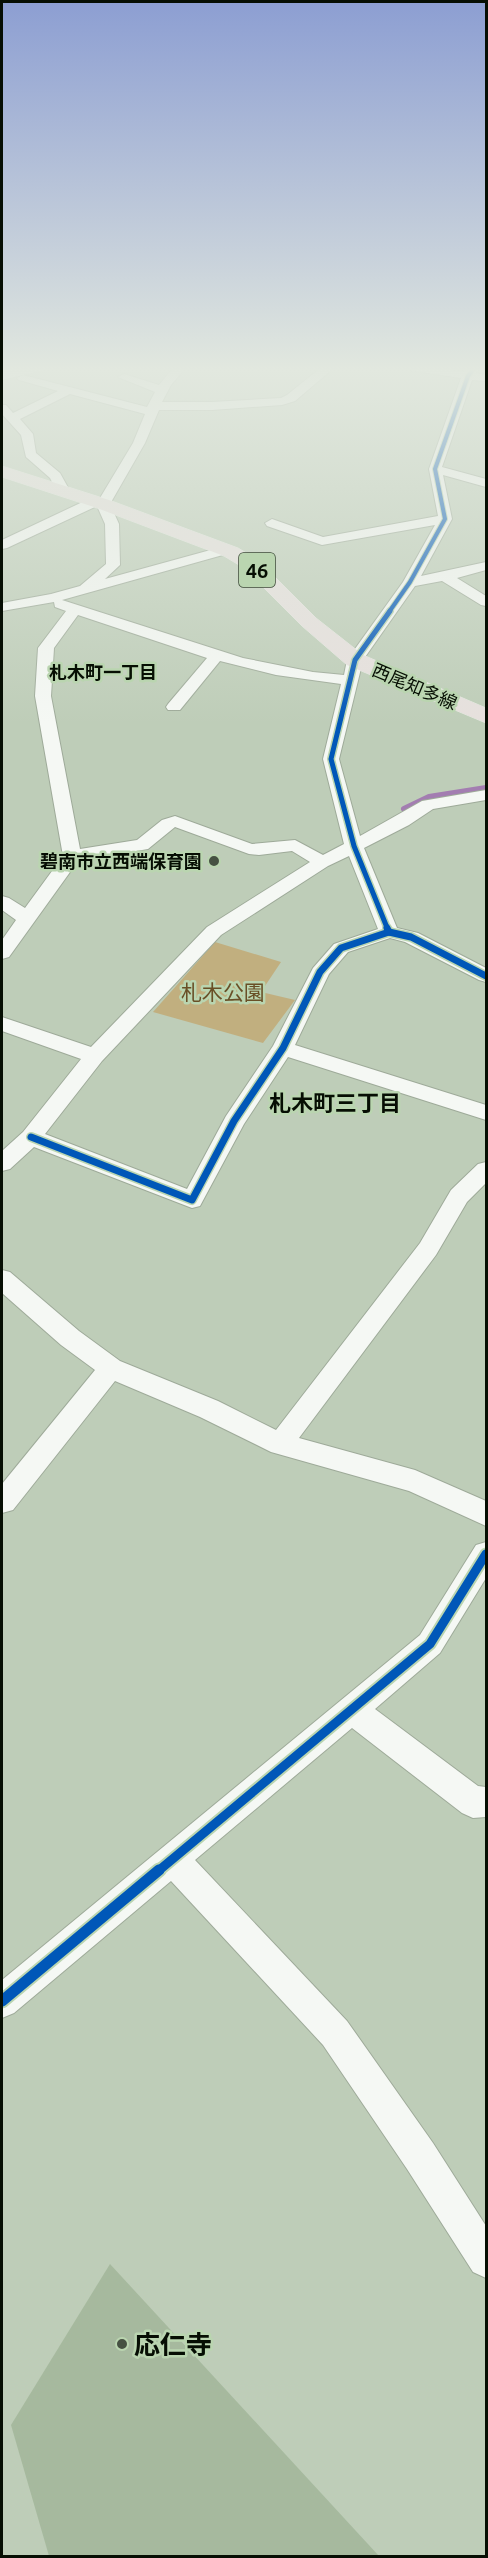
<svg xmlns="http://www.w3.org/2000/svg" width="488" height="2558" font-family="Ubuntu,'Noto Sans JP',sans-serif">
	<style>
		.green { fill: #c1af7f }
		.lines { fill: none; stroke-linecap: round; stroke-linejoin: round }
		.stream { stroke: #a37db1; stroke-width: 6 }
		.building { fill: #a6b99e }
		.minor-casing { stroke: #9eaa99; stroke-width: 2 }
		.secondary-casing { stroke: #9eaa99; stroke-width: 1 }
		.primary-casing { stroke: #e2e8df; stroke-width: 1 }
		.minor { fill: #f5f8f4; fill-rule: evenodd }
		.secondary { fill: #f5f8f4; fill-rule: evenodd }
		.primary { fill: #e6e0dd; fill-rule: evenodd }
		.cycleway-far4-casing { stroke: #bad5b0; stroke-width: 6 }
		.cycleway-far3-casing { stroke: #bad5b0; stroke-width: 8 }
		.cycleway-far2-casing { stroke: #bad5b0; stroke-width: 10 }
		.cycleway-far1-casing { stroke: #bad5b0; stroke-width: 13 }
		.cycleway-casing { stroke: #bad5b0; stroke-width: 15 }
		.cycleway-far4 { stroke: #0057b8; stroke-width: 4 }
		.cycleway-far3 { stroke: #0057b8; stroke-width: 5 }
		.cycleway-far2 { stroke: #0057b8; stroke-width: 7 }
		.cycleway-far1 { stroke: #0057b8; stroke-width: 9 }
		.cycleway { stroke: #0057b8; stroke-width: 11 }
		.poi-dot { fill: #465142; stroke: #bad5b0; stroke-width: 2 }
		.labels { text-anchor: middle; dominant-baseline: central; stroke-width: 5; stroke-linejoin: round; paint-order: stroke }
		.far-neighbourhood-label { font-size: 18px; font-weight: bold; fill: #060e03; stroke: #bad5b0 }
		.far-street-label { font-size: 18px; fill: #060e03; stroke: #bad5b0 }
		.far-poi-label { font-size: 18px; font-weight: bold; fill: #060e03; stroke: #bad5b0; text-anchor: end }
		.shield { fill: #bad5b0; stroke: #3c4a37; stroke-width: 1.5 }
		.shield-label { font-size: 20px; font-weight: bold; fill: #060e03 }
		.park-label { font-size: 21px; fill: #694f26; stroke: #bad5b0 }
		.neighbourhood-label { font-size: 22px; font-weight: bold; fill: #060e03; stroke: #bad5b0 }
		.near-poi-label { font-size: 26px; font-weight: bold; fill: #060e03; stroke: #bad5b0; text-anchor: start }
	</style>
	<rect width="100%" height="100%" fill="#becdb8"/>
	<polygon class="green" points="215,942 281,962 261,992 295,1000 263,1043 153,1012"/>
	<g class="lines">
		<polyline class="stream" points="404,809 429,797 486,788"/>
	</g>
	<polygon class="building" points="110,2264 379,2556 49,2556 11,2425"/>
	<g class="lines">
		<g class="minor-casing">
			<g id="minor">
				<path d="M175,366H187L171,385L162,402H212L281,398L287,395L323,366H336L295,401L282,405L212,410H159L145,443L110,504L119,524L120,565L105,579L225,546L232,550L230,553L62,600L243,658L313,672L344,675L347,660L403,582L435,525L322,545L267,526L265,523L272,519L323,537L438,516L429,469L461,378L401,369L395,366H423L465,372L470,366H482L476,373L486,375V381L472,380L442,467L486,479V487L443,475L452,519L421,576L486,562V570L457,578L486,596V606L481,605L442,581L415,586L363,660L339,759L360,836L422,801L486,790V800L433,809L409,825L364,848L397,928L418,933L486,968V982L479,980L405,942L390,938L348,952L329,974L295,1045L486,1105V1120L288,1057L244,1124L200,1206L192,1208L34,1147L10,1169L2,1171V1151L23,1132L81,1059L2,1031V1017L91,1047L207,927L310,862L292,851L259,855L249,854L175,827L148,849L78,861L9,957L2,959V940L16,920L2,910V896L9,898L25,908L63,856L35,696L38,648L66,611L55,607L54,602L2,611V603L51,594L80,586L106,564L105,524L97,506L7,548L2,549V540L91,498H100L133,443L145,414L70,394L20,419L33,434L36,453L60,473L70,491L63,495L58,494L50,478L26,457L21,435L2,414V405H6L13,413L58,391L19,380L17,378L23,375L147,407L155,392L118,377L124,374L159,385ZM78,615L207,658L168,704L166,707L168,710H180L220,661L276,675L341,684L323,759L344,844L323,855L295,840L252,844L175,816L162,820L137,840L80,849L51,696L54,648ZM349,856L378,929L334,944L313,968L273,1046L226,1116L187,1189L45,1134L102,1061L221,935L328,866Z"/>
				<polygon points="486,1162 486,1183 467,1202 436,1255 299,1438 415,1470 486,1501 486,1526 409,1491 271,1452 200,1417 115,1381 13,1510 2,1513 2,1484 95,1370 61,1345 2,1293 2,1270 10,1272 79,1331 120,1361 218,1401 276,1430 420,1243 451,1190 478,1164"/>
				<polygon points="486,1542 486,1578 440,1653 375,1709 478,1786 486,1787 486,1817 473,1818 462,1813 352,1728 195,1860 347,2021 433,2143 486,2226 486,2278 473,2272 407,2169 323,2045 171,1881 14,2013 2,2018 2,1980 420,1635 476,1545"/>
			</g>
		</g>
		<g class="secondary-casing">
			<polygon id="secondary" points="22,366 51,366 49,369 2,380 2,370"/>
		</g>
		<g class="primary-casing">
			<polygon id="primary" points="2,466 109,500 238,548 258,560 316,618 363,655 486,708 486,723 347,665 302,626 244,568 224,556 97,508 2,477"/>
		</g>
		<use href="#minor" class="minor"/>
		<use href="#secondary" class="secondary"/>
		<use href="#primary" class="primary"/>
		<g class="cycleway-far4-casing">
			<polyline id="cycleway-far4" points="389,612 410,582 445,519 435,469 468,376 476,366"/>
		</g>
		<g class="cycleway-far3-casing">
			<polyline id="cycleway-far3" points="388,930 354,846 331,759 355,660 390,611"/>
		</g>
		<g class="cycleway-far2-casing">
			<g id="cycleway-far2">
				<polyline points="387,928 389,932"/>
				<polyline points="31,1137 192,1200 234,1121 283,1048 320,972 341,948 389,932 411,937 486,976"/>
			</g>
		</g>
		<g class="cycleway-far1-casing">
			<polyline id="cycleway-far1" points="157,1872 430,1644 486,1554"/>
		</g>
		<g class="cycleway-casing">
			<polyline id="cycleway" points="2,2001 159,1870"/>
		</g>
		<use href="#cycleway-far4" class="cycleway-far4"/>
		<use href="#cycleway-far3" class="cycleway-far3"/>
		<use href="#cycleway-far2" class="cycleway-far2"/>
		<use href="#cycleway-far1" class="cycleway-far1"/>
		<use href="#cycleway" class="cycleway"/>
	</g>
	<linearGradient id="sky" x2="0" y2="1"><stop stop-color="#8c9ed2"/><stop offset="0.51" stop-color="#e2e8df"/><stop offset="1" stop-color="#e2e8df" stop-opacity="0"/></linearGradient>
	<rect width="488" height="724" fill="url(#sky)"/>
	<g class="poi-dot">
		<circle cx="214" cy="861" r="6"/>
		<circle cx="122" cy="2344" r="6"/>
	</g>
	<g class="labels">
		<g class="far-neighbourhood-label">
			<text x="103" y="672">札木町一丁目</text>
		</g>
		<g class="far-street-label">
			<text transform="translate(415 686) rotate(23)">西尾知多線</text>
		</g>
		<g class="far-poi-label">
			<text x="202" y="861">碧南市立西端保育園</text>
		</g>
		<rect class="shield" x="239" y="553" width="36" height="34" rx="4.5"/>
		<g class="shield-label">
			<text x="257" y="570">46</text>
		</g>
		<g class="park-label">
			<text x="223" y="992">札木公園</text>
		</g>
		<g class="neighbourhood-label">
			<text x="335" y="1102">札木町三丁目</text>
		</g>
		<g class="near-poi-label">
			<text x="134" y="2344">応仁寺</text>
		</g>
	</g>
	<rect width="488" height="2558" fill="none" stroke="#060e03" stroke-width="6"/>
</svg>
